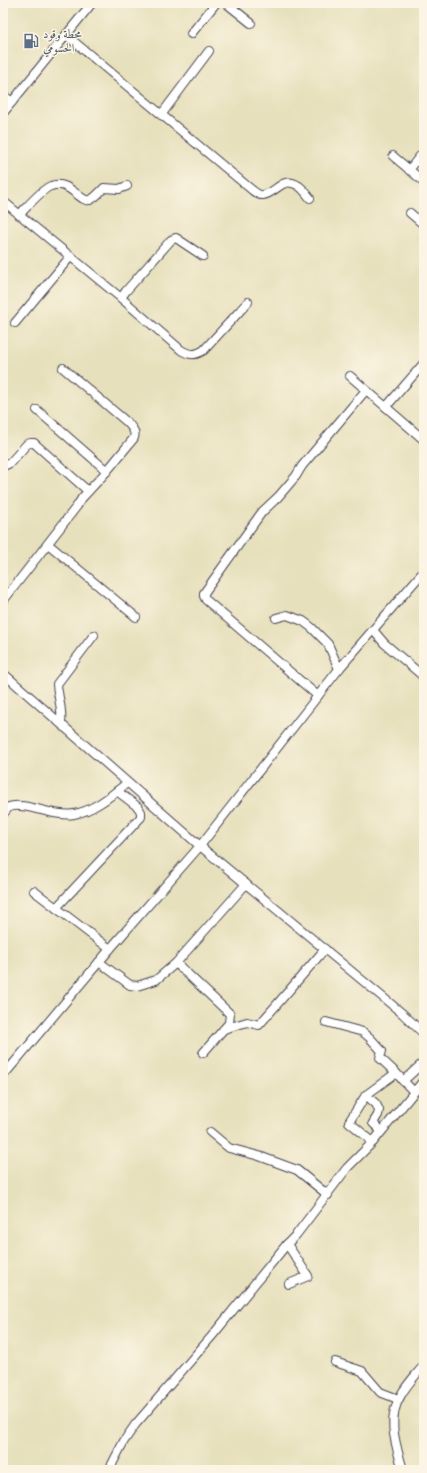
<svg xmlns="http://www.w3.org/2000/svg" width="427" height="1473" font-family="Alegreya,Amiri,serif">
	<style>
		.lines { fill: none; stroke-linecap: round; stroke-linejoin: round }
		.minor-casing { stroke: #403e4e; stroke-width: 10 }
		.minor { stroke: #fff; stroke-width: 8 }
		.labels { text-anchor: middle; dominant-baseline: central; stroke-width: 3; stroke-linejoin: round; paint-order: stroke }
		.service-label { font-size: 12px; fill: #4e5e75; stroke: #fcf5e5; text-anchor: start }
	</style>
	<rect width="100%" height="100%" fill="#fcf5e5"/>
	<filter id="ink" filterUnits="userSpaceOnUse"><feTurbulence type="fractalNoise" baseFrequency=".025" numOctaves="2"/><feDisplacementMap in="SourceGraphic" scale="8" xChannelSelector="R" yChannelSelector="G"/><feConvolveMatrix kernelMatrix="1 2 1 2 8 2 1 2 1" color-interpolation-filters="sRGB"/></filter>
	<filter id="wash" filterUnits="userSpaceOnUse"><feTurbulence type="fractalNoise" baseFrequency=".012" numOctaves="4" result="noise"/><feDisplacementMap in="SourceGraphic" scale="16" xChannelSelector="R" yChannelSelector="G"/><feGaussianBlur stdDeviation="0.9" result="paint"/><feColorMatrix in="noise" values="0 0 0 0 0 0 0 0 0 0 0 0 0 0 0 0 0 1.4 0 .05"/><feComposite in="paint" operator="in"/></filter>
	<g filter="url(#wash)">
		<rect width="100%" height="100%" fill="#e7e0bc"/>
	</g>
	<g filter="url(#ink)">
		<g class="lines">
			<g class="minor-casing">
				<g id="minor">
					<polyline points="226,3 251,23"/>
					<polyline points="191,34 216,3"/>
					<path d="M66,35L252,190C255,192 259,196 263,195C277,193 282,175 299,186C303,189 307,194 310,198"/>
					<polyline points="3,95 12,102"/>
					<polyline points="3,113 92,3"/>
					<polyline points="161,115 209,51"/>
					<polyline points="393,156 424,182"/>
					<polyline points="409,170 424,151"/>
					<path d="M3,201L121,298L181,350C189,355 195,356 204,350L248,302"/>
					<polyline points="410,213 424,225"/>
					<path d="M19,215C26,208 43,188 51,186C69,179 80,203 90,200C95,198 100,192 104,188L119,189L127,186"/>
					<polyline points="121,298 126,291 171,240 176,238 203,256"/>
					<polyline points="15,323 70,257"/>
					<polyline points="350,376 424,440"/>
					<polyline points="386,407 424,363"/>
					<polyline points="37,410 107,471"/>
					<polyline points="3,465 6,465 10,463 27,444 31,443 34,443 88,491"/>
					<polyline points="48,544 136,617"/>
					<path d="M3,601L77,506L82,498L107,471L134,438C136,431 132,428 128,423L63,368"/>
					<polyline points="276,618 287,615 303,621 311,627 328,644 339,669"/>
					<polyline points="373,630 384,643 424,677"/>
					<polyline points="3,673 200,846 403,1014 424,1034"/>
					<polyline points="318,696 206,600 204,596 204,593 262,512 278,497 296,476 302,466 366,390"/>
					<path d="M61,723C63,710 58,698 57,684L94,635"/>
					<path d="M3,814C5,812 7,809 9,807C24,801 56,818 74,814C93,811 112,795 127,783"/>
					<polyline points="34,891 110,949"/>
					<polyline points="56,908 141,817 141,812 138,807 117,791"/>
					<polyline points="99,962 130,985 137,986 156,980 176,963 246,884"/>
					<polyline points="176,963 230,1014 229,1023 203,1053"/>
					<polyline points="326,1022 363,1032 370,1038 382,1051 380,1058 396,1073"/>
					<polyline points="224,1029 247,1022 259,1025 325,949"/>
					<polyline points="3,1076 110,949 200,846 339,669 424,571"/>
					<polyline points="403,1081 424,1062"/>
					<polyline points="366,1095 396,1073 414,1092"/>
					<polyline points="210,1132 229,1148 259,1156 297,1170 328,1195"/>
					<polyline points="373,1142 349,1122 366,1095 376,1104 379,1110 378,1115 373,1123 381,1131"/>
					<polyline points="287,1244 308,1276 289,1284"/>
					<polyline points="335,1362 362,1371 380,1392 398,1399"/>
					<polyline points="109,1470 124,1441 135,1425 212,1336 287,1244 296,1235 347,1168 373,1142 424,1080"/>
					<path d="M403,1470C396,1445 386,1419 401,1395C407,1384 416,1375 424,1365"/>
				</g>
			</g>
			<use href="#minor" class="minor"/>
		</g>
	</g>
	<defs>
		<g id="fuel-bare" transform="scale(1.2)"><path d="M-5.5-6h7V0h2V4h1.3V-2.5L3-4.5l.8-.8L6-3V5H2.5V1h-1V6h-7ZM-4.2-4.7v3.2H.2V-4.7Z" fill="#5c6f8a" stroke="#fcf5e5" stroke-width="2.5" paint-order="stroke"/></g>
	</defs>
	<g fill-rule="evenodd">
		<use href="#fuel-bare" x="31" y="41"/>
	</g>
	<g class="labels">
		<g class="service-label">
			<text x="43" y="34">محطة وقود<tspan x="43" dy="14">الحسومي</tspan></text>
		</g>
	</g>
	<rect width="427" height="1473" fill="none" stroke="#fcf5e5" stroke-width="16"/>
</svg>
